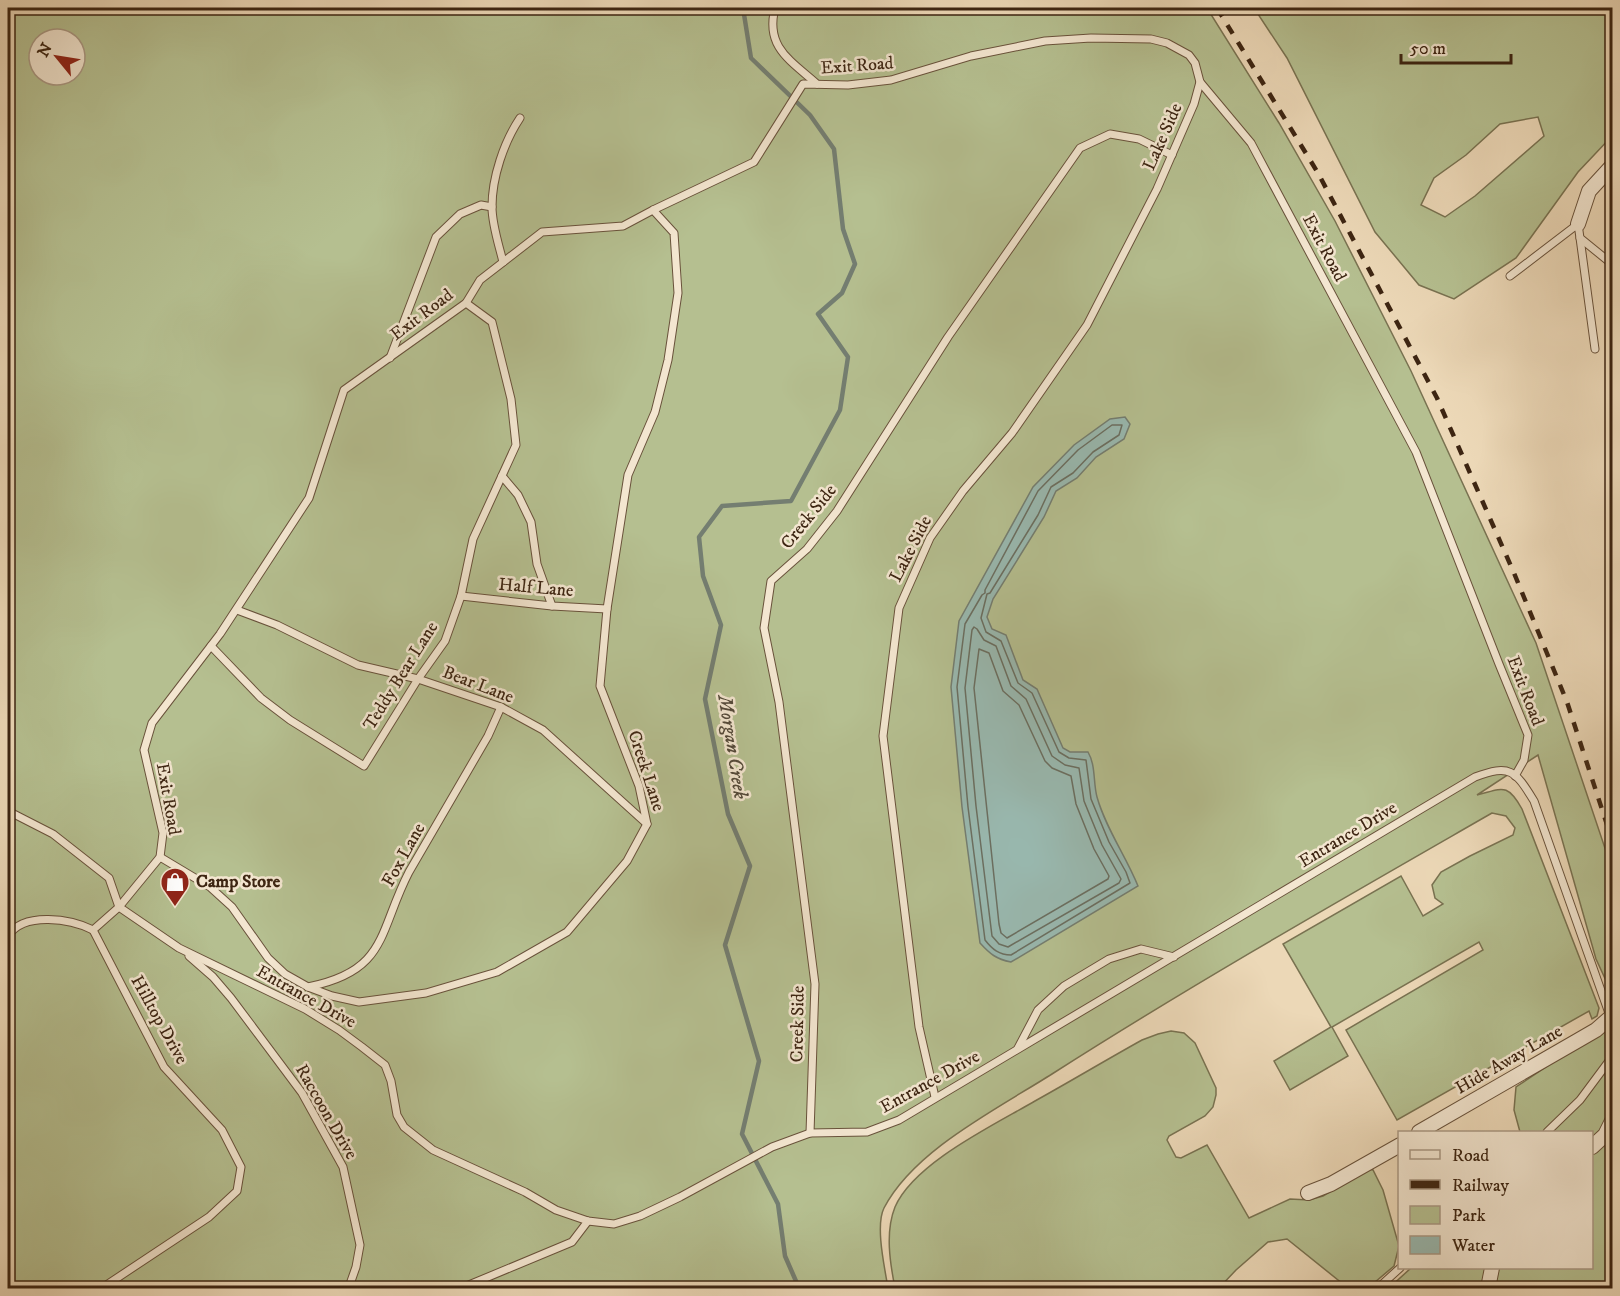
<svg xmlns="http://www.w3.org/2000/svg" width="1620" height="1296" font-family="'IM FELL DW Pica',serif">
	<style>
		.green { fill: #b5bf90; stroke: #797251; stroke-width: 1.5; fill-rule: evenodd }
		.water { fill: #99b9b0; stroke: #747e71; stroke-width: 1.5 }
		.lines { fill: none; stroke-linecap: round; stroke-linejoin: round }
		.shore { stroke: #6b6f61; stroke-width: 1.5 }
		.stream { stroke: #747e71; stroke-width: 4.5 }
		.service-casing { stroke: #69523b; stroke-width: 9 }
		.minor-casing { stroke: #69523b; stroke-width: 16 }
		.service { stroke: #f3e6d0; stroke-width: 7 }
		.minor { stroke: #f3e6d0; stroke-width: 14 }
		.rail { stroke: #3d2512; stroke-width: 4.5; stroke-dasharray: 10 10; stroke-linecap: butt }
		.labels { text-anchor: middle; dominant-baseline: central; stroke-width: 5; stroke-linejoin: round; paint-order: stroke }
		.street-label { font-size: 18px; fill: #3d2512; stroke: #f3e6d0 }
		.poi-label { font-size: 18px; font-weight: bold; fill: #3d2512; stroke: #f3e6d0; text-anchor: start }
		.water-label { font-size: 20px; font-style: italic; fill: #544a3a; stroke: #f3e6d0 }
	</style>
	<rect width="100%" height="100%" fill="#ecd8b7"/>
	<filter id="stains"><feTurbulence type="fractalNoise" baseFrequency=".00333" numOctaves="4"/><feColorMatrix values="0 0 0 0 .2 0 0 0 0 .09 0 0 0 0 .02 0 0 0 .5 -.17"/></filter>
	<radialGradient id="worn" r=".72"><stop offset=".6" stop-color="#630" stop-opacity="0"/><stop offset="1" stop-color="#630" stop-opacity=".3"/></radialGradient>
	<g class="green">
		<path d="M8,8H1207L1279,123L1335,221L1411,371L1536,643L1612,869V990L1609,987L1596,959L1538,755L1477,795C1502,789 1507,782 1522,809L1599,1008L1597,1016L1592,1019L1589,1011L1397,1120L1346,1030L1483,950L1479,942L1332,1027L1348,1056L1290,1090L1274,1061L1331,1027L1283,944L1401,876L1423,916L1443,904L1435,898L1432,885L1441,872L1470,856L1513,835L1515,828L1506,816L1492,813C1344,898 1196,982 1052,1074C997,1109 914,1150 884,1208C875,1226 885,1269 888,1288H8ZM39,39H75V75H39Z"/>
		<path d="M1254,8H1612V136L1578,172L1516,258L1454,299L1419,285L1375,232L1287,58ZM1538,117L1544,136L1475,196L1445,217L1421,205L1434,178L1466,155L1500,124Z"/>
		<polygon points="1612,1023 1612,1288 1389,1288 1411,1268 1592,1268 1592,1132 1520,1132 1514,1110 1516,1087"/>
		<path d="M1171,1031L1184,1033L1195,1043L1216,1088V1095L1213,1107L1205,1116L1169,1136L1167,1140L1176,1157L1181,1158L1207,1145L1249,1218L1290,1199L1309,1200L1323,1196L1369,1169L1373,1170L1383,1190L1399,1246L1394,1266L1368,1288H1348L1287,1239L1268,1242L1236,1270L1219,1288H895C890,1263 885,1232 895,1207C914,1163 994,1125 1035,1101C1071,1081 1106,1060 1142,1040L1158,1034Z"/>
	</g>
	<path class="water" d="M1125,417L1130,424L1124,439L1096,457L1077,478L1056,491L1044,517L993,599L987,617L992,629L1006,635L1023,680L1037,689L1063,748L1070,752H1088C1096,766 1093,782 1097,797C1106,829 1126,856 1138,886L1011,962C996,959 990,954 980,943L962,807L951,687L959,621L1033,487L1074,445L1110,419Z"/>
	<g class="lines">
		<g class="shore">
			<path d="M1112,425H1122L1119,435L1093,452L1073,473L1051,487L1038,515L990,593L987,594L981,618L986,632L1001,641L1018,683L1032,693L1059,752L1069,758L1086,760L1091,799L1109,842L1126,872L1130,883L1011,955C999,955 992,949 985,940L968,807L957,687L965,624L982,595L985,593V590L1038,491L1078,450Z"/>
			<polygon points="974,627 977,629 984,640 996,646 1011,686 1026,699 1052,756 1065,765 1079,768 1084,801 1102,845 1121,879 1119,883 1008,947 999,944 992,936 976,806 965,688 972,630"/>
			<polygon points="979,649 989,653 1003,691 1019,705 1045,761 1052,768 1071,776 1076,804 1094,849 1109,876 1108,879 1007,938 1001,933 999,924 974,688"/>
		</g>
		<polyline class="stream" points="743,8 751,58 810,115 834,149 843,229 855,264 842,293 818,314 848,357 840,410 791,501 722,506 699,537 703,576 721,625 705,699 728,814 750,866 725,945 759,1061 742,1134 778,1204 785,1256 799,1288"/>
		<g class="service-casing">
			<g id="service">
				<path d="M775,8C765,47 790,60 817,84"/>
				<polyline points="1578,224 1580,238 1612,264"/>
				<polyline points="1580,238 1595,349"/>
				<path d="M503,262C499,245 492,225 492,207C492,177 504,142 520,118"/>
				<polyline points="1510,276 1578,224"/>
				<polyline points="390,358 436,237 460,214 481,205 492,207"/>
				<polyline points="502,476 518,495 531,522 537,564 552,606"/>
				<polyline points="461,596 552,606 607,609"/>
				<polyline points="237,610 277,625 358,665 418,679 501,707 543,730 647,824"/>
				<polyline points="211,646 261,698 290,720 364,766 418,679 445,641 461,596 473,539 516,445 511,399 492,322 466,303"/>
				<polyline points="8,811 53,834 109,878 119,907"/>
				<polyline points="160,857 210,887 232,907 268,958 285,974 308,987 332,996 359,1002 426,993 497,972 567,932 627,861 647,824 639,786 600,686 607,609 628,475 655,412 668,360 678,293 674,233 653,210"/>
				<path d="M119,907L179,948L305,1009L339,1030L362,1047L385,1065L391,1081L397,1115L404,1127L433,1150L525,1192L556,1210L588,1221L614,1224L640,1216L680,1197L772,1147L810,1133L867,1132L899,1120L1475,777C1510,764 1515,770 1534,801L1610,1016"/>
				<path d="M8,936C24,911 71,919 93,930"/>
				<polyline points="189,956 213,977 231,998 302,1093 343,1167 360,1245 356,1267 349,1287 345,1288"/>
				<path d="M308,987C388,971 378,932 409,872L488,736L501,707"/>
				<polyline points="1018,1048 1038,1010 1064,986 1109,959 1141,949 1174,957"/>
				<polyline points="935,1097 919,1027 883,736 899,608 930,538 963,491 1012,433 1087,325 1157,189 1194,104 1200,82"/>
				<polyline points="1547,1132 1580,1100 1612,1057"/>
				<polyline points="810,1133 815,984 779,702 764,628 771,581 807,549 837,511 948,337 1080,148 1110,134 1139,139 1172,155"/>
				<polyline points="102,1288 209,1217 237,1191 241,1167 222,1130 164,1067 93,930 119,907 160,857 163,833 144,750 152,723 220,634 309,498 344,390 466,303 480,280 542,232 623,226 653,210 754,162 803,84 848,85 891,80 971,56 1045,41 1091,38 1151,39 1167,43 1189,55 1195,63 1200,82 1251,143 1416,452 1499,664 1528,735 1524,760 1515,776"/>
				<polyline points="448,1288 464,1287 572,1242 588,1221"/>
				<polyline points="1378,1288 1400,1268"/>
			</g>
		</g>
		<g class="minor-casing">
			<g id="minor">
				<polyline points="1578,224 1589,191 1612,166"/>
				<polyline points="1419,1132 1577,1041 1596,1030 1612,1016"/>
				<polyline points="1592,1147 1605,1135 1612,1121"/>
				<polyline points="1308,1193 1331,1184 1400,1145"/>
				<polyline points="1488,1288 1492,1268"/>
			</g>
		</g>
		<use href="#service" class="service"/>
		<use href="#minor" class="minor"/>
		<polyline class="rail" points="1217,8 1318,173 1437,398 1514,573 1567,702 1612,840"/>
	</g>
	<defs>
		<g id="shop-pin" transform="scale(1.5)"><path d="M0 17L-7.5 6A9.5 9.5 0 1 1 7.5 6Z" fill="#8f2418" stroke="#f3e6d0"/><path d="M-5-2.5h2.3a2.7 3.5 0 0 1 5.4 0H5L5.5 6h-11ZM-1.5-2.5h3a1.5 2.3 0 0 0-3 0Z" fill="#fff"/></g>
	</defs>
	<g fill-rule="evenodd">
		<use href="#shop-pin" x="175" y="882"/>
	</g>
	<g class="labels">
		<g class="street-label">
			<text transform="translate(857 66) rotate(-4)">Exit Road</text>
			<text transform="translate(1163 137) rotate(-66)">Lake Side</text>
			<text transform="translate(1324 248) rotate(62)">Exit Road</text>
			<text transform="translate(422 315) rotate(-37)">Exit Road</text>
			<text transform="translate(809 517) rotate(-51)">Creek Side</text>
			<text transform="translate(911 549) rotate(-63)">Lake Side</text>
			<text transform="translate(536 588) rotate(5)">Half Lane</text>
			<text transform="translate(401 676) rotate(-58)">Teddy Bear Lane</text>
			<text transform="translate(478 685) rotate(21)">Bear Lane</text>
			<text transform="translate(1525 691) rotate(69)">Exit Road</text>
			<text transform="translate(646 771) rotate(72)">Creek Lane</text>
			<text transform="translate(168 799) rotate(80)">Exit Road</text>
			<text transform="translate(1348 835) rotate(-31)">Entrance Drive</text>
			<text transform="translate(404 855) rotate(-61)">Fox Lane</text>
			<text transform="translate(306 997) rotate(29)">Entrance Drive</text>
			<text transform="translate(159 1020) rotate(61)">Hilltop Drive</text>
			<text transform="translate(798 1024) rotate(-89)">Creek Side</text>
			<text transform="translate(1509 1060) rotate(-30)">Hide Away Lane</text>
			<text transform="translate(930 1082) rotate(-29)">Entrance Drive</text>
			<text transform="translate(326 1112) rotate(60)">Raccoon Drive</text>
		</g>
		<g class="poi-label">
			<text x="196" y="882">Camp Store</text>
		</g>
		<g class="water-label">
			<text transform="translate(732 747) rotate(81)">Morgan Creek</text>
		</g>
	</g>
	<rect width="1620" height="1296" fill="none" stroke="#ecd8b7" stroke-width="30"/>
	<rect x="9" y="9" width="1602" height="1278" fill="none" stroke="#3d2512" stroke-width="3"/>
	<rect x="15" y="15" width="1590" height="1266" fill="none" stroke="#3d2512" stroke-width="1.5"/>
	<rect x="1398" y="1131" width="195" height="138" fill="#f3e6d0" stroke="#aa9984" stroke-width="1.5"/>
	<rect x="1410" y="1150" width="30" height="9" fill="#f3e6d0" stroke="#aa9984" stroke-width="1.5"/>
	<text x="1452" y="1161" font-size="18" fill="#3d2512">Road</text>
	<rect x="1410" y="1180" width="30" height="9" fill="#3d2512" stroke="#aa9984" stroke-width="1.5"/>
	<text x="1452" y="1191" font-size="18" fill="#3d2512">Railway</text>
	<rect x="1410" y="1206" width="30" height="18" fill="#b5bf90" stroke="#aa9984" stroke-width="1.5"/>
	<text x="1452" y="1221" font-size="18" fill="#3d2512">Park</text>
	<rect x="1410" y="1236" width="30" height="18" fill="#99b9b0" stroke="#aa9984" stroke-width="1.5"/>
	<text x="1452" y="1251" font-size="18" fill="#3d2512">Water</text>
	<g transform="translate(57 57) rotate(300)"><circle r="28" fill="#f3e6d0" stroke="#aa9984" stroke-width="1.5"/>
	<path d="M0-4.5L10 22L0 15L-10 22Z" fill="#8f2418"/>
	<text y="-9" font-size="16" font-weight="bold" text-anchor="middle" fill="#3d2512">N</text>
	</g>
	<path d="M1401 54v9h110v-9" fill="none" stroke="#3d2512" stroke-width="3"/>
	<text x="1410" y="54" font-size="18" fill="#3d2512" stroke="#f3e6d0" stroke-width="4.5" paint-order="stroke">50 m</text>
	<rect width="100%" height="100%" filter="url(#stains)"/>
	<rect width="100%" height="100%" fill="url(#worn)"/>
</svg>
